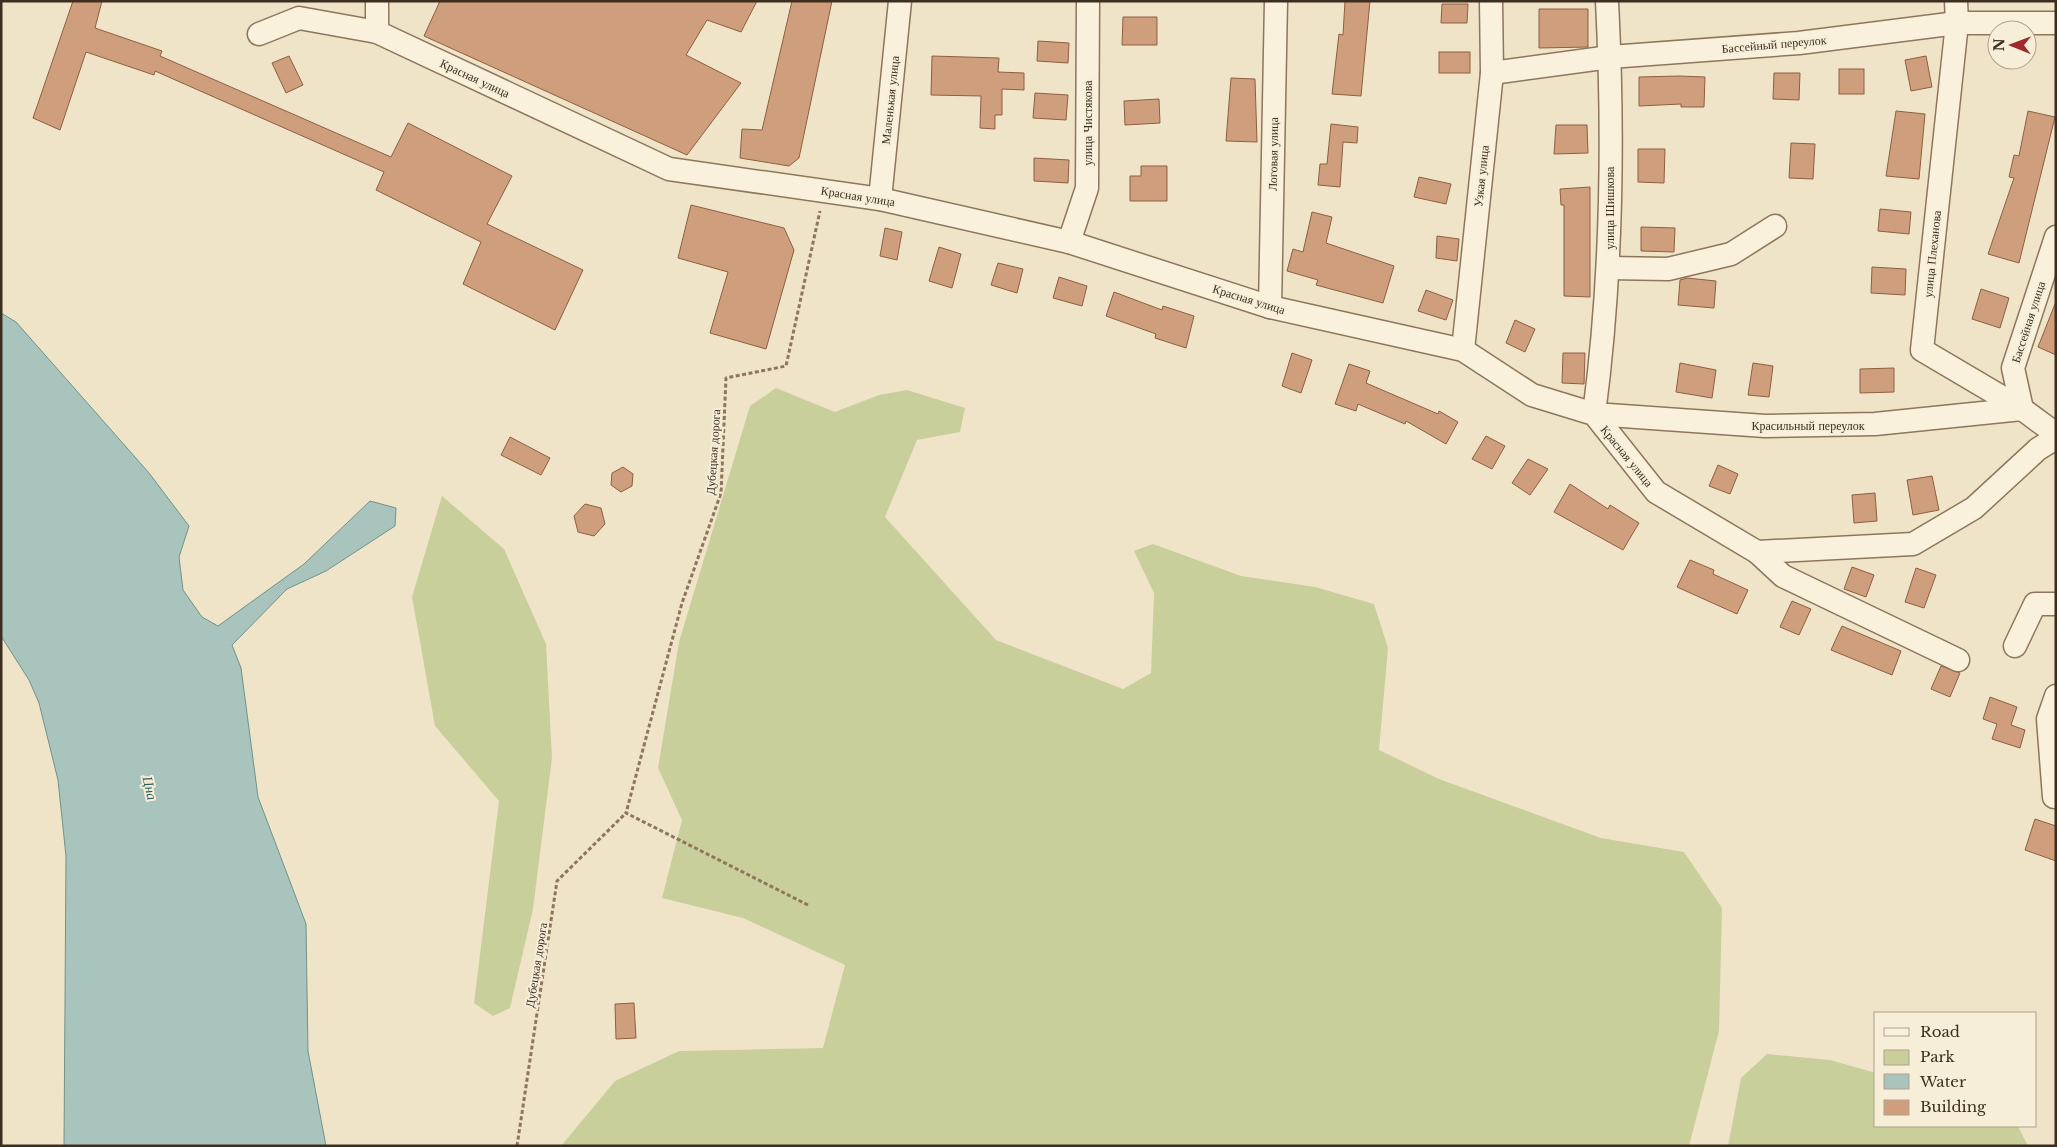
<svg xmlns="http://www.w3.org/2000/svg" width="2057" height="1147" font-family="'Libre Baskerville',serif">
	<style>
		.green { fill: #c9cf9b }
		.water { fill: #a9c4bc; stroke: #6f938a }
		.building { fill: #cf9f7d; stroke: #8d5f41 }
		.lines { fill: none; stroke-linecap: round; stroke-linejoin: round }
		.minor-casing { stroke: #8d765c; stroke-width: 25 }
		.path { stroke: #8d765c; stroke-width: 3; stroke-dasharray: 4 2.5; stroke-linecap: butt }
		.minor { stroke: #faf1dc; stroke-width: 22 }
		.labels { text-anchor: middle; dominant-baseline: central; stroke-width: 4; stroke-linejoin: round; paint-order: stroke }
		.street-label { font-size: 12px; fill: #3d2e20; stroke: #f7eed8 }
		.water-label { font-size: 14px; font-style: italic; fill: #2f5d5a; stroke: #f7eed8 }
	</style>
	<rect width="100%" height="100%" fill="#f0e4c8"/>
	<g class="green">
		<polygon points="776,388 835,412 879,395 907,390 965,408 960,432 917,440 885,517 996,640 1123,689 1151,673 1154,593 1134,551 1153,544 1241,576 1315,587 1374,604 1388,648 1379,750 1439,779 1601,838 1684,852 1722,908 1719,1031 1689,1146 561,1146 615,1081 679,1051 823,1048 845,965 743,918 662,898 682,820 658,768 679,642 750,406"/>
		<polygon points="442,496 504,549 546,644 552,758 533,909 510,1008 493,1016 474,1003 499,801 435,726 412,597"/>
		<polygon points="1767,1054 1830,1060 1876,1073 1876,1126 2018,1126 2028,1146 1728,1146 1741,1078"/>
	</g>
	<polygon class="water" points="1,313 16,322 149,473 189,526 179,557 183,590 202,617 218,626 304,564 370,501 396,508 395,526 326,571 287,589 232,645 241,668 258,797 306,924 308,1051 326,1146 64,1146 66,856 58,780 39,703 29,680 1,636"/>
	<g class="building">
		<polygon points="73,1 102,1 95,28 162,51 160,56 391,157 408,123 512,176 487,224 583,270 555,330 463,284 481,242 376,190 384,172 155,71 154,75 86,52 60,130 33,118"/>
		<polygon points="440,1 757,1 741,32 707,20 686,55 741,83 687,155 424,36"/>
		<polygon points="792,1 832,1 799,158 789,166 740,158 742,129 762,130"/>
		<polygon points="1345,1 1370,1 1361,96 1332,94 1339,34 1343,35"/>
		<polygon points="1442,4 1468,4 1467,23 1441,23"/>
		<polygon points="1539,9 1588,9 1588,47 1539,48"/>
		<polygon points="1123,17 1157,17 1157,45 1122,45"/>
		<polygon points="1038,41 1069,43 1068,63 1037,61"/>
		<rect x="1439" y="52" width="31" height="21"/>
		<polygon points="289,56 303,85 286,93 272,63"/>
		<polygon points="932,56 999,58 998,72 1024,73 1024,90 1002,89 1002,115 995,115 995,129 980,128 981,96 931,95"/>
		<polygon points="1926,56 1932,87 1911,91 1905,60"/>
		<rect x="1839" y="69" width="25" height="25"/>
		<polygon points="1774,73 1800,73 1799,100 1773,99"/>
		<polygon points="1679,76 1705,77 1704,107 1681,107 1681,104 1639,106 1639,77"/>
		<polygon points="1231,78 1255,79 1257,142 1226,141"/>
		<polygon points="1035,93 1068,95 1066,120 1033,118"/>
		<polygon points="1159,99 1160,123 1125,125 1124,101"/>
		<polygon points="1896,111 1925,114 1919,179 1886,176"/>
		<polygon points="2028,111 2055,117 2019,263 1988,254 2014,178 2009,177 2014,155 2019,156"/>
		<polygon points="1331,124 1358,127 1357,143 1343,142 1340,187 1318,185 1320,164 1327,164"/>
		<polygon points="1556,125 1587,125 1588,153 1554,154"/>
		<polygon points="1791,143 1815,144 1813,179 1789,178"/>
		<polygon points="1638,149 1665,149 1664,183 1638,182"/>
		<polygon points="1034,158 1069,160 1068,183 1034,181"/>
		<polygon points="1141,166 1167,166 1167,201 1130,201 1130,176 1141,176"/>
		<polygon points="1419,177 1451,184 1446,204 1414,197"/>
		<polygon points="1590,187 1590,297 1564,296 1564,205 1561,205 1560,189"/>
		<polygon points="691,205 784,228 794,250 766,349 710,333 728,272 678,258"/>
		<polygon points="1880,209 1911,212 1909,234 1878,231"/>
		<polygon points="1312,212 1332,217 1326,243 1394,266 1383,303 1316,285 1318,280 1287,271 1293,249 1303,252"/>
		<polygon points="1641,227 1675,228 1674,252 1641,251"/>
		<polygon points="885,228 902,232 897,260 880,256"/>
		<polygon points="1437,236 1459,239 1457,261 1436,258"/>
		<polygon points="939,247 961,254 952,288 929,281"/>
		<polygon points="998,263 1023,269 1017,293 991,285"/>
		<polygon points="1872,267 1906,269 1905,295 1871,293"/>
		<polygon points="1059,277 1087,286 1082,306 1053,298"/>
		<polygon points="1687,278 1716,281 1714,308 1678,305 1680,280"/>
		<polygon points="1981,289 2009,298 2000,328 1972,319"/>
		<polygon points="1426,290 1453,300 1446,320 1418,311"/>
		<polygon points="1114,292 1162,310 1163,306 1194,316 1186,348 1155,338 1156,334 1106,316"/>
		<polygon points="2055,304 2056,305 2056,355 2038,347"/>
		<polygon points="1515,320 1535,329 1525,352 1506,343"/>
		<polygon points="1292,353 1312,360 1301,393 1282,386"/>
		<polygon points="1563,353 1585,353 1584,384 1562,383"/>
		<polygon points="1680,363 1716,370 1712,398 1676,392"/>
		<polygon points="1753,363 1773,366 1769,397 1748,395"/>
		<polygon points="1349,364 1370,371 1366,383 1438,414 1439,411 1458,422 1446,444 1406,421 1405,424 1358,404 1356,411 1335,404"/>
		<polygon points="1894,368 1894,392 1860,393 1860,369"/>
		<polygon points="1486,436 1505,446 1492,469 1472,459"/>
		<polygon points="510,437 550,458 541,475 501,455"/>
		<polygon points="1528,459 1548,469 1530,495 1512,483"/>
		<polygon points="1718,465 1738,474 1730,494 1709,486"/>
		<polygon points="623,467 633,474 632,486 621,492 611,485 612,473"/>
		<polygon points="1932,476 1939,510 1913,515 1907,480"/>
		<polygon points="1570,484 1608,509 1610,505 1639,523 1623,550 1554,512"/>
		<polygon points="1875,493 1877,521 1854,523 1852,495"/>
		<polygon points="585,504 601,508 605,524 594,536 578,532 574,516"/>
		<polygon points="1690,560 1714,570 1713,574 1748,590 1737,614 1677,587"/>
		<polygon points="1852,567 1874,575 1866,597 1844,589"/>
		<polygon points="1916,568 1936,575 1924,608 1905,602"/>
		<polygon points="1792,601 1811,609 1799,635 1780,627"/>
		<polygon points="1842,626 1901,651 1892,675 1831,650"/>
		<polygon points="1941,666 1960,673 1950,697 1931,689"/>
		<polygon points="1990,697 2017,707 2011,725 2025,730 2020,748 1992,739 1997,724 1983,719"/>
		<polygon points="2035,819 2056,826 2056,861 2025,850"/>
		<polygon points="634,1003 636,1038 616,1039 615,1004"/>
	</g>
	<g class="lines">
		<g class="minor-casing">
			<g id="minor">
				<path d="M1607,1C1614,139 1612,278 1594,414L1765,426L1875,424L2022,409"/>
				<polyline points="1956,1 1957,23 1922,350 2022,409 2056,434"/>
				<polyline points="377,32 377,1"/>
				<polyline points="259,34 299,18 377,32 669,169 880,199 1069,242 1270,307 1463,350 1532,395 1594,414 1656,492 1757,552 1913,544 1974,508 2038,449 2056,438"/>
				<polyline points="1492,73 1610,57 1799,43 1957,23 2056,23"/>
				<polyline points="880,199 900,1"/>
				<polyline points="1069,242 1087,188 1088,1"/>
				<polyline points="1609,268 1668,269 1731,254 1775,226"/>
				<polyline points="1270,307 1276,1"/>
				<polyline points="1463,350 1492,73 1491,1"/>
				<polyline points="2022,409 2013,368 2056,237"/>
				<polyline points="1757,552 1783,576 1958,660"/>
				<polyline points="2015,646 2035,604 2056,604"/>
				<polyline points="2054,797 2048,719 2056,696"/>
			</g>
		</g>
		<g class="path">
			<polyline points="808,905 626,813 682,603 721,493 726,378 786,366 820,211"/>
			<polyline points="517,1146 557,881 626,813"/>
		</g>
		<use href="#minor" class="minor"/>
	</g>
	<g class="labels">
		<g class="street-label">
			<text transform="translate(1774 44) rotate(-5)">Бассейный переулок</text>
			<text transform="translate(475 78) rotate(25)">Красная улица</text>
			<text transform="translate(890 100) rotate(-84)">Маленькая улица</text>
			<text transform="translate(1087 123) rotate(-90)">улица Чистякова</text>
			<text transform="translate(1273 154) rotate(-89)">Логовая улица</text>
			<text transform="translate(1481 176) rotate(-84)">Узкая улица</text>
			<text transform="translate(858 196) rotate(9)">Красная улица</text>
			<text transform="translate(1609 208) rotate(-90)">улица Шишкова</text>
			<text transform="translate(1932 254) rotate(-84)">улица Плеханова</text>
			<text transform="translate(1249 299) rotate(17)">Красная улица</text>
			<text transform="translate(2028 322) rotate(-72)">Бассейная улица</text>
			<text x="1808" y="425">Красильный переулок</text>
			<text transform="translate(713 452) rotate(-86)">Дубецкая дорога</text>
			<text transform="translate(1627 456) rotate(51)">Красная улица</text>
			<text transform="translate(536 965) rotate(-81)">Дубецкая дорога</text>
		</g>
		<g class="water-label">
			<text transform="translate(150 788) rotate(77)">Цна</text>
		</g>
	</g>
	<rect width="2057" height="1147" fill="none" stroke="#3d2e20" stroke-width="5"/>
	<rect x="1874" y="1012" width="162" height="115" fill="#f7eed8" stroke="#ada18e"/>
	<rect x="1884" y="1028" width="25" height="8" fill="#faf1dc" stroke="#ada18e"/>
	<text x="1920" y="1037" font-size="15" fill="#3d2e20">Road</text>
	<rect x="1884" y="1050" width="25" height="15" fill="#c9cf9b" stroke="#ada18e"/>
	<text x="1920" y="1062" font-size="15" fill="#3d2e20">Park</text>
	<rect x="1884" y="1074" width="25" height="15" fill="#a9c4bc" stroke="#ada18e"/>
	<text x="1920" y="1087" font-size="15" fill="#3d2e20">Water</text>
	<rect x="1884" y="1100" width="25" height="15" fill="#cf9f7d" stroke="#ada18e"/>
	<text x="1920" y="1112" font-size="15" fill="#3d2e20">Building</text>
	<g transform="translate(2012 45) rotate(271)"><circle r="24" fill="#f7eed8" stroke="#ada18e"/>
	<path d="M0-4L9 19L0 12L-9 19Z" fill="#9e2a2b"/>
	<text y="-8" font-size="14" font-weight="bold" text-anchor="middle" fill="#3d2e20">N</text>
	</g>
</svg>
